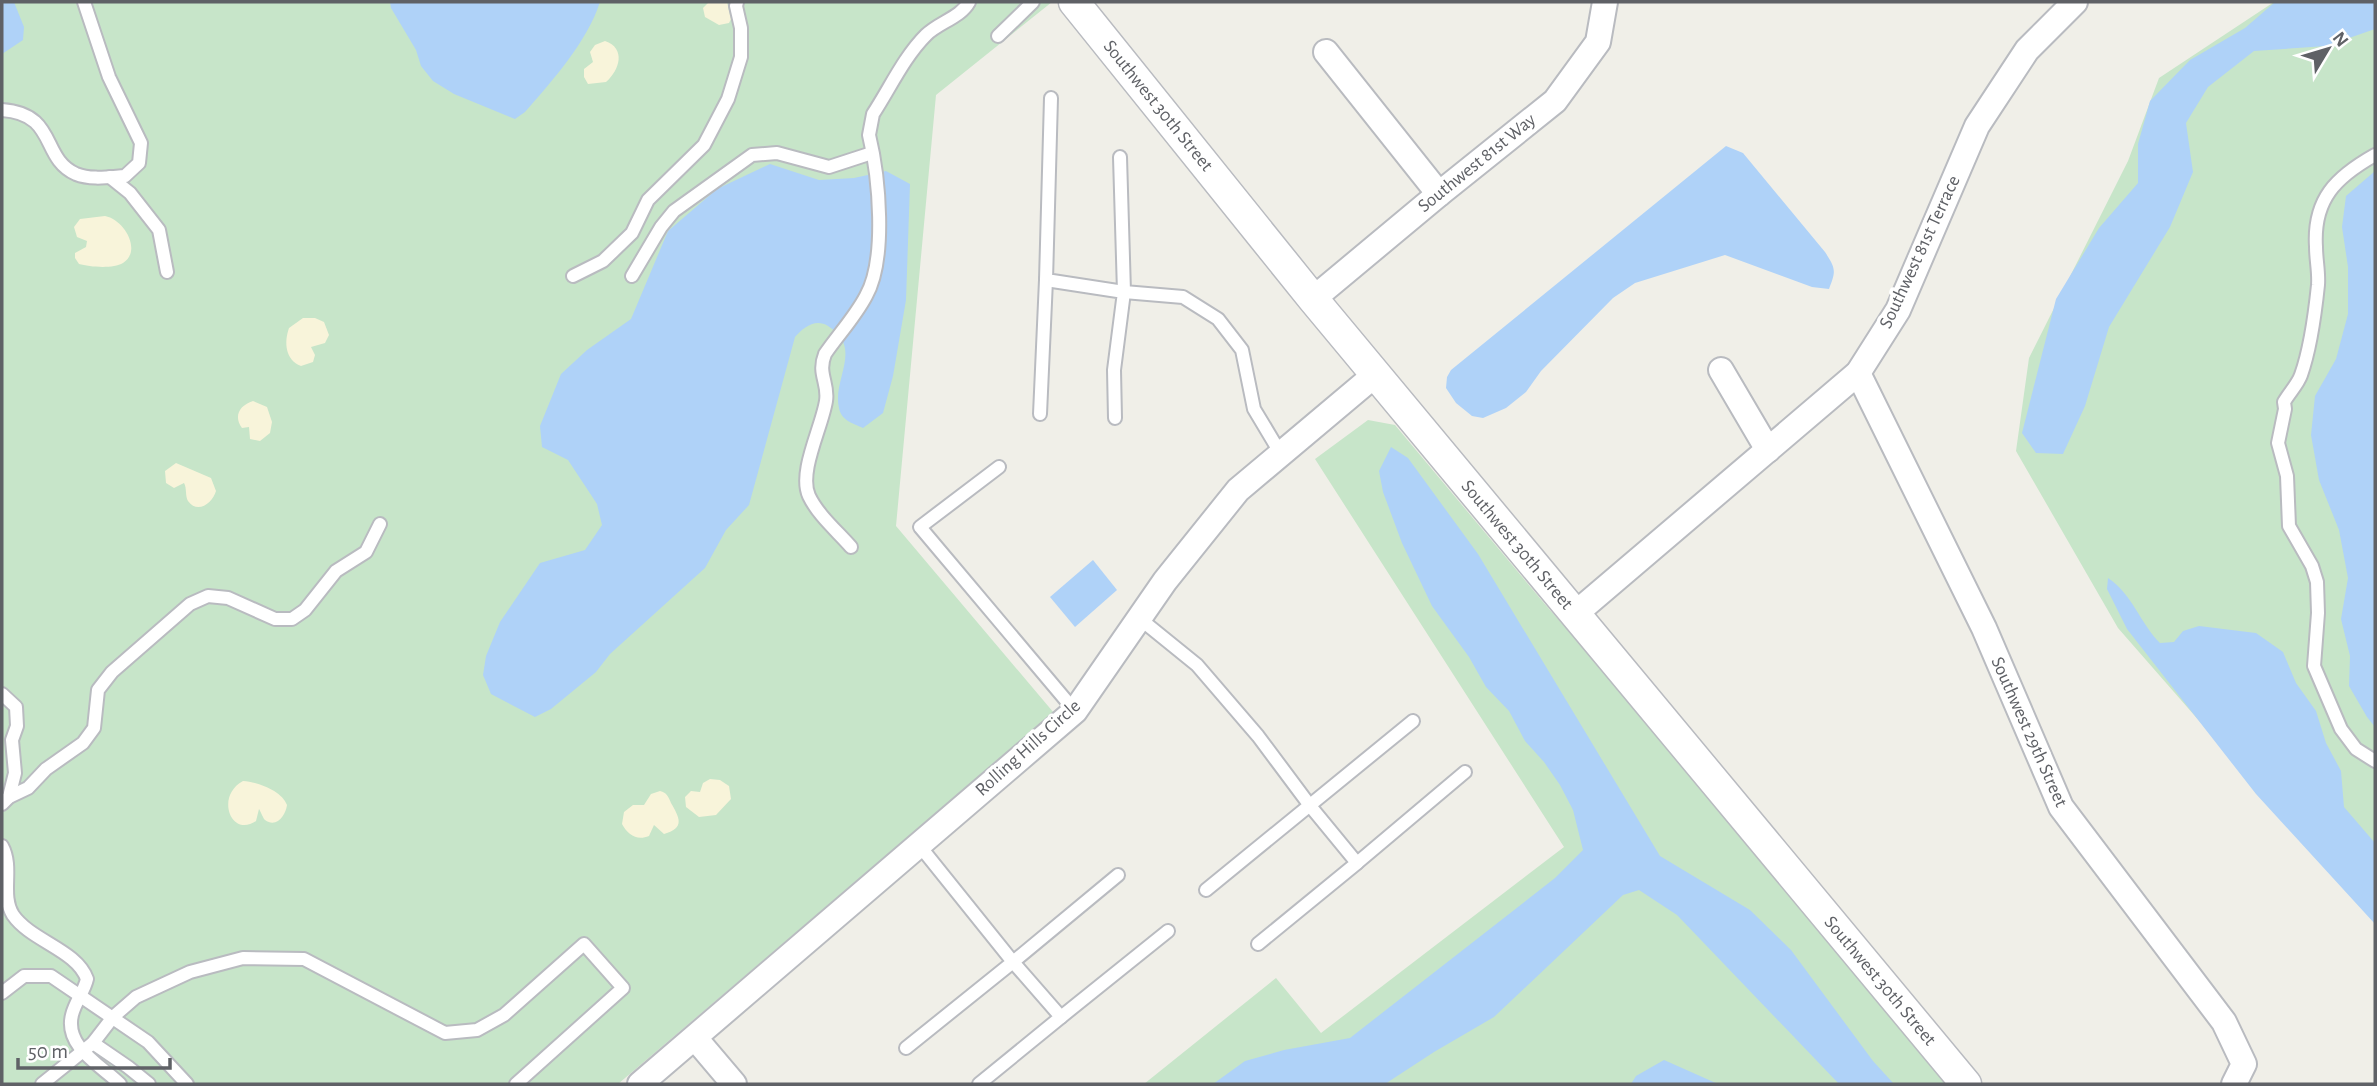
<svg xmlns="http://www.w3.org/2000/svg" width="2377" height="1086" font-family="'Alegreya Sans',sans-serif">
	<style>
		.green { fill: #c7e5c9 }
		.sand { fill: #f8f4da }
		.water { fill: #afd2f8 }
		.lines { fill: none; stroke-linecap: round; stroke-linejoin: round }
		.service-casing { stroke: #b9bbc0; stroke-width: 16 }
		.minor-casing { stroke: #b9bbc0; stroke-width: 28 }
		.tertiary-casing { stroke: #b9bbc0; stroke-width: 33 }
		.service { stroke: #fff; stroke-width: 12 }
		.minor { stroke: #fff; stroke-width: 24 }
		.tertiary { stroke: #fff; stroke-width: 30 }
		.labels { text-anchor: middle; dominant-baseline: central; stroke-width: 7; stroke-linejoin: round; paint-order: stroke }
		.street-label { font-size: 19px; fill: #5f6166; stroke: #fff }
	</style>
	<rect width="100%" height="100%" fill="#f0efe8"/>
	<g class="green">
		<polygon points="2,2 1052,2 936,95 896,526 1054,713 618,1084 2,1084"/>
		<polygon points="2274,2 2375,2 2375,922 2118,628 2016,451 2029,358 2128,161 2159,78"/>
		<polygon points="1368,420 1395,425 1549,609 1696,774 1950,1084 1144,1084 1276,978 1321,1033 1564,847 1315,459"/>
	</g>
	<g class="sand">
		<polygon points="709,2 727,2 731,19 729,23 719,25 705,17 703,8"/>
		<path d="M605,41C626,48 620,70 606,82L588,84L584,77V69L593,62L590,52L595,45Z"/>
		<path d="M105,216C125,220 142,251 123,263C113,269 90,267 79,264L75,258V253L86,247L87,241L77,237L74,227L80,219Z"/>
		<path d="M303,318H315L324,322L329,335L325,343L311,347L315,355L313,362L301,366C285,360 284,342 289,328Z"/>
		<path d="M253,401L267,407L272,422L270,433L260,441L250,439L249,427L242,428C233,416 240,405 253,401Z"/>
		<path d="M176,463L211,478L216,491C213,502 198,515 188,501C185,496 187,488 184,483L174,488L166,483L165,471Z"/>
		<polygon points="710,779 720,780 729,786 731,799 716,815 699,817 686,807 685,797 691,791 700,792 703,783"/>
		<path d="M243,781C258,782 282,791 287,805C286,814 277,829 265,820C264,820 260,810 259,809L256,821C231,838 215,796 243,781Z"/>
		<path d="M660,791C667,793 668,796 671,803C679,817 686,828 664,834L654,825L649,836C637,841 628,835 622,824L624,812L633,805H644L651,794Z"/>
	</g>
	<g class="water">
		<polygon points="2,2 14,2 24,27 23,40 2,54"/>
		<path d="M390,2H600C587,42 553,80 525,112L515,119L454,94L433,81L421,66L416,50L391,8Z"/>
		<polygon points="2275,2 2375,2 2375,29 2326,46 2254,51 2208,87 2186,123 2193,172 2170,227 2109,327 2085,406 2063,454 2036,453 2022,433 2056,299 2099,228 2138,183 2138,144 2150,101 2190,60 2245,28"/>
		<path d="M1726,146L1743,153L1825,252C1836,269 1836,271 1829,289L1812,287L1725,255L1635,283L1613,298L1541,371L1526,392L1506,408L1483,418L1472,416L1456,403L1446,388L1447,377L1451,370Z"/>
		<path d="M770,164L819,180L854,178L886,171L910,184L906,300L893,376L883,413L863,428C852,423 841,420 839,408C832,379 864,348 828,326C815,318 803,328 795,337L749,505L726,530L705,568L610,654L596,672L551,709L535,717L491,694L483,675L486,656L500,622L540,563L585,550L602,525L597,504L568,460L542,447L540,426L561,374L587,350L631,319L668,231L717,189Z"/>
		<polygon points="2375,171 2375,727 2367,717 2349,686 2350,656 2341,619 2348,578 2339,530 2319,480 2311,435 2315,396 2336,359 2348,314 2348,267 2342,227 2346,196"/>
		<polygon points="1391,447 1408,458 1478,554 1660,856 1750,910 1791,950 1873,1061 1894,1084 1839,1084 1677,915 1639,890 1623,895 1494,1017 1434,1052 1385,1084 1213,1084 1245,1061 1284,1050 1350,1038 1555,878 1583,850 1573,810 1560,785 1544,762 1525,741 1509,711 1486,687 1469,657 1432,606 1402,543 1383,492 1379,471"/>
		<polygon points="1093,560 1117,590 1075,627 1050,597"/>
		<path d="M2108,578C2133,595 2140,623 2160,643L2174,642L2183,631L2199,626L2256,633L2283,652L2296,683L2316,711L2326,743L2341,771L2344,807L2375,843V924L2256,794L2127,629L2107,589Z"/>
		<polygon points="1664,1060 1718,1084 1631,1084 1636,1076"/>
	</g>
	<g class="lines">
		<g class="service-casing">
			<g id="service">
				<polyline points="998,36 1033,2"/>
				<polyline points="1051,98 1046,280 1124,292 1114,370 1115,418"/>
				<path d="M2,110C58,114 40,158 76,174C91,180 109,177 125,176L139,163L141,143L109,77L84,2"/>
				<path d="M2375,155C2336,177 2313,199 2316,247C2316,260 2319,272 2318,285C2315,314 2311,347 2301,375C2298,384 2289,393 2284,402L2285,409L2278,443L2287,476L2289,526L2312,566L2317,582L2318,613L2314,666L2341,729L2356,749L2375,761"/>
				<polyline points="1120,157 1124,292 1183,297 1218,319 1242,350 1254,409 1281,454"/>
				<polyline points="110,177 130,193 159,230 167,272"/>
				<polyline points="573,276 603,261 632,233 648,200 704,145 728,99 741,57 741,28 736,6 737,2"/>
				<polyline points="632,276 661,227 674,211 752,155 777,153 829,167 872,153"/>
				<polyline points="1040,414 1046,280"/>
				<polyline points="999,467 920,527 1075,711"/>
				<path d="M851,547C837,531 818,515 809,496C798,472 822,427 826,401C829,383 817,374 825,354C838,335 855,317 866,296C887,259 879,176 869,135L873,114C890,88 904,57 926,35C939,22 960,18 969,2"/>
				<polyline points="1139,618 1197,665 1258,736 1311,807 1357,863 1258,944"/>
				<polyline points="2,694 16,707 17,726 12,740 15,773 9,797"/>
				<polyline points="2,804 9,797 28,788 46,769 83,743 94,728 98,690 112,672 190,604 208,596 228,598 275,619 292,619 305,610 336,571 366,552 380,524"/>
				<path d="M2,846C14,868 0,894 13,915C31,941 77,950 87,979C84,992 75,1002 72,1015C64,1047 102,1066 120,1084"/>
				<polyline points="1357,863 1465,772"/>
				<polyline points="1206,890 1413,721"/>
				<polyline points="2,993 24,976 51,976 148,1042 187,1084"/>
				<polyline points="1061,1017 1168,931"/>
				<polyline points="93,1043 128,1067 149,1084"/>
				<polyline points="906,1048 1013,962 919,845"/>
				<polyline points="42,1084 93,1043 113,1017 136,997 190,972 243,958 304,959 445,1033 477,1030 504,1015 584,944 623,988 516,1084"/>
				<polyline points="979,1084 1061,1017 1013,962 1118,875"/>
			</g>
		</g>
		<g class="minor-casing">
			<g id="minor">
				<polyline points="1326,52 1439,194"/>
				<polyline points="1313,299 1439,194 1555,101 1598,42 1605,2"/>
				<polyline points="1721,370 1768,450"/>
				<polyline points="1858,373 1984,628 2061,807 2224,1022 2244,1064 2234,1084"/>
				<polyline points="1575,614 1858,373 1898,310 1977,126 2027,50 2075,2"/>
				<polyline points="695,1038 734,1084"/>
				<polyline points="640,1084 1075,711 1165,581 1238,490 1376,374"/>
			</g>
		</g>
		<g class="tertiary-casing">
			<polyline id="tertiary" points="1074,2 1313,299 1966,1084"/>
		</g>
		<use href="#service" class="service"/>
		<use href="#minor" class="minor"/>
		<use href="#tertiary" class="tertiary"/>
	</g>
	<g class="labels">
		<g class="street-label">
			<text transform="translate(1158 106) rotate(51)">Southwest 30th Street</text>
			<text transform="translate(1477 163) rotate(-39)">Southwest 81st Way</text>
			<text transform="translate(1920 252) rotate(-65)">Southwest 81st Terrace</text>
			<text transform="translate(1517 545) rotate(50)">Southwest 30th Street</text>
			<text transform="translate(2029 732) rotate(66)">Southwest 29th Street</text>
			<text transform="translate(1028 748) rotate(-42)">Rolling Hills Circle</text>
			<text transform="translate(1880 981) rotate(50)">Southwest 30th Street</text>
		</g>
	</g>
	<rect width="2377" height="1086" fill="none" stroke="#5f6166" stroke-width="7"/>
	<g transform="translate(2328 49) rotate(52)" stroke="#ffffff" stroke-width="5" paint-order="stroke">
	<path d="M0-5L12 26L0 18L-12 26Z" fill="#5f6166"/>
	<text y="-10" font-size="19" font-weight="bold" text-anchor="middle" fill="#5f6166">N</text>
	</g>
	<path d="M18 1058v10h152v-10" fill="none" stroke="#5f6166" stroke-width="3.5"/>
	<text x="28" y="1058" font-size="21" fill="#5f6166" stroke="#ffffff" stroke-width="5" paint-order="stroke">50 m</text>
</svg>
